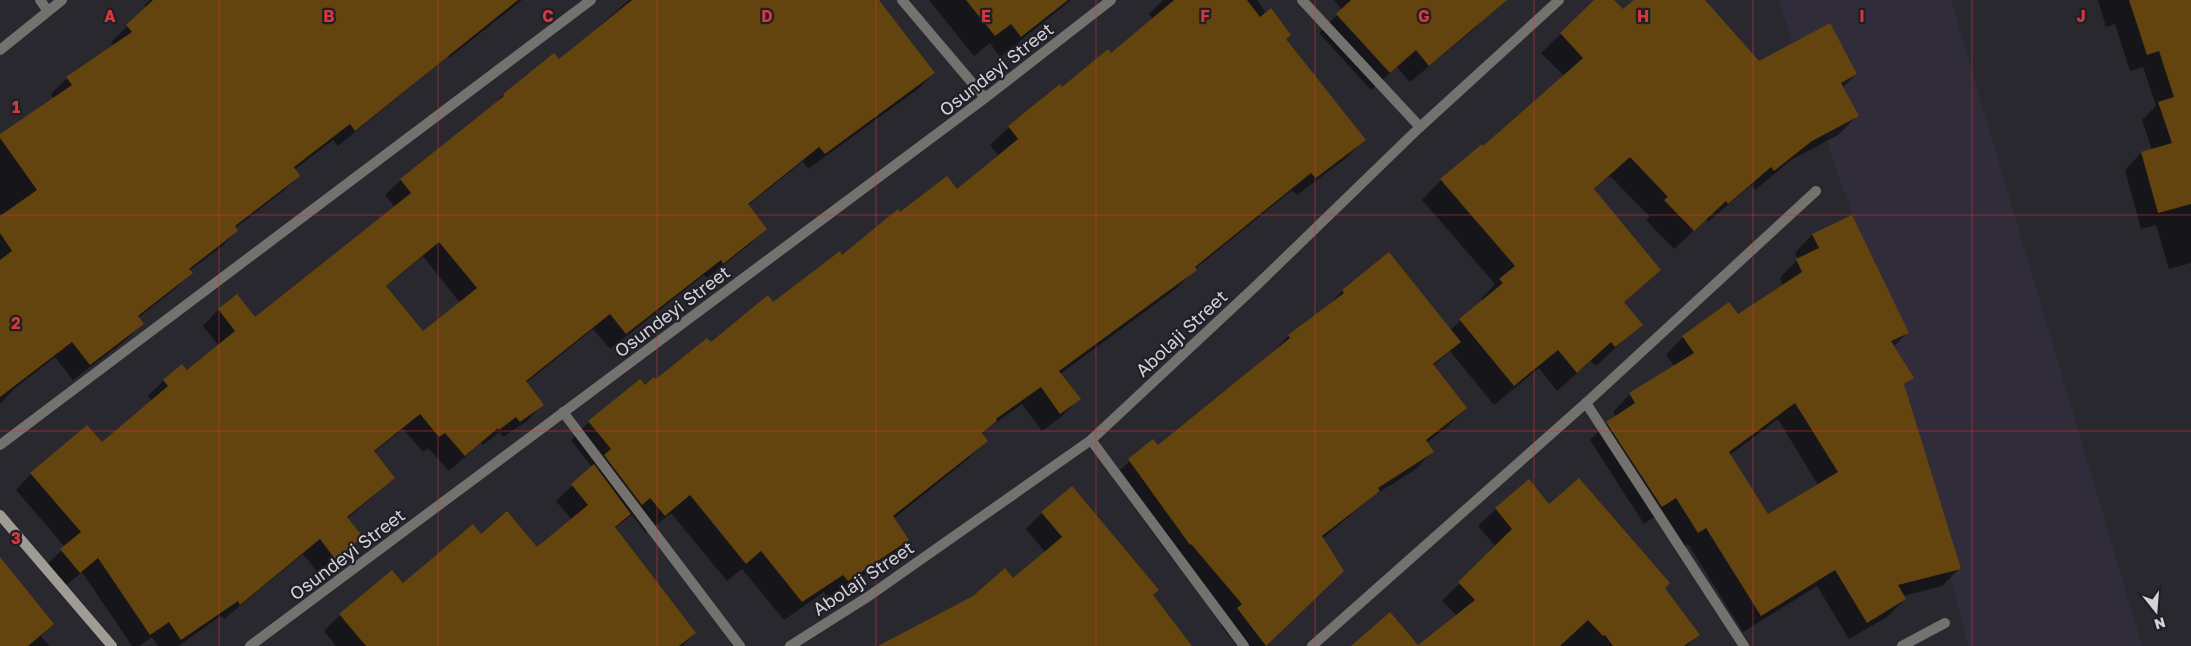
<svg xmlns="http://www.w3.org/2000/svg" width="2191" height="646" font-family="'Golos Text',sans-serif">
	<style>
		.built { fill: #312c3a }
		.shadow { fill: #0007; fill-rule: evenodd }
		.building { fill: #63430e; fill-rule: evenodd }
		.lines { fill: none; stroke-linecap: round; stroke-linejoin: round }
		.street { stroke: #74726e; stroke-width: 10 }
		.secondary { stroke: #9f9c95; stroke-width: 10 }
		.grid { fill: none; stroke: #d6393a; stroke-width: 1; stroke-opacity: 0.55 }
		.labels { text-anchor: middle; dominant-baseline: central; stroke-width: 4.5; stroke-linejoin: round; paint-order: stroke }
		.street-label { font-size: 18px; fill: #d4d2d7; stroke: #201e26 }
		.grid-label { font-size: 16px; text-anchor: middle; font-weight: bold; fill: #d6393a; stroke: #201e26; stroke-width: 4.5; stroke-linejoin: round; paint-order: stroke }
	</style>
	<rect width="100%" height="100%" fill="#2a282f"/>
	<polygon class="built" points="1778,0 1951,0 2142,646 1968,646 1877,286"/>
	<g class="shadow">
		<polygon points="150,0 522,0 449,58 448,56 338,146 333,140 294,170 298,176 282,192 235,228 237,231 221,247 189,271 191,273 175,289 138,318 142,324 126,340 73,380 55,357 14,389 0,404 0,136 54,99 51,94 67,78 114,46 111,42 146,8 144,6"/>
		<path d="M629,0H876L934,73L918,89L808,169L803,161L747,206L766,228L750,244L707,278L704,275L610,349L593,329L526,383L542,405L527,421L503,437L500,432L483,445L481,443L449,471L428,448L423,452L403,429L373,453L394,478L347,519L361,537L319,574L303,554L224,619L221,616L178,646H158L152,637L139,646H132L82,572L64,587L45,566L65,547L16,490L31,474L101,444L152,401L148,396L163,381L181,366L186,372L219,346L203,326L218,310L236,296L254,318L395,207L385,195L401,180L488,111L503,95L554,54L559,61ZM423,256L460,303L423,333L385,287Z"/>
		<polygon points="929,0 1071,0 1000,57 990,43 974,56"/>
		<polygon points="1163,0 1257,0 1284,40 1364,140 1346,158 1297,195 1292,190 1195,269 1177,288 1060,374 1079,399 1061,417 1042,431 1022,404 986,430 982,435 986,441 968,459 893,519 908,539 890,558 829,599 824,592 784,620 742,569 727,581 671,513 646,533 632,515 614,529 695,633 682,646 336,646 324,631 340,615 392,572 403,585 481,535 537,549 572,520 556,501 592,467 571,440 589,422 640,381 644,387 656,381 773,304 900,214 957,191 999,156 990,145 1009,127 1111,54 1153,19 1149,14"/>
		<polygon points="1334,0 1502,0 1474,29 1410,82 1397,67 1371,90 1319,33 1342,10"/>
		<polygon points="1595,0 1612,0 1623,11 1636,0 1703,0 1759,62 1856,74 1842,88 1857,116 1838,135 1791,160 1755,190 1751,185 1708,222 1706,219 1674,249 1646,220 1650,217 1610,176 1593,190 1660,270 1623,303 1641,324 1596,366 1591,361 1557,391 1539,368 1494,405 1450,351 1433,366 1465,408 1449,425 1426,443 1432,452 1416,469 1372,497 1322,539 1325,588 1265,646 1237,646 1221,626 1226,621 1174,560 1173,560 1112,477 1153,440 1158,446 1272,353 1288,336 1326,308 1342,291 1389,254 1450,330 1483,301 1481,299 1495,284 1422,200 1441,180 1482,146 1483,147 1564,76 1541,53"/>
		<polygon points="2098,0 2191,0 2191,263 2169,269 2156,225 2141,229 2125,170 2141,153 2152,150 2142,120 2156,106 2143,67 2130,71 2115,24 2106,27"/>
		<path d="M1852,216L1907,333L1893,347L1912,377L1903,386L1960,568L1942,586L1903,596L1905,599L1887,617L1849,639L1817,586L1743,632L1688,544L1681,549L1658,514L1644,524L1590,440L1607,423L1616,417L1613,412L1630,394L1675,367L1666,355L1683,337L1737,315L1783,285L1780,278L1798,259L1795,253L1812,235ZM1778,419L1818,485L1767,515L1730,455Z"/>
		<polygon points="1549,505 1664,588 1698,635 1687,646 1419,646 1457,616 1442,601 1496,547 1478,526 1496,509"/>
		<polygon points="1042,513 1152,595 1191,646 882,646 1013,579 1046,553 1026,529"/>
		<polygon points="0,559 52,624 41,636 49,646 0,646"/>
	</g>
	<g class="building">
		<polygon points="153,0 518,0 355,131 350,124 294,167 300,176 235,226 238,231 189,269 193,273 138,316 144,324 90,365 72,342 0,397 0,260 12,251 0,233 0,216 37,190 0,138 0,134 72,85 66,77 132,32 126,25"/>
		<path d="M632,0H879L935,73L825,154L819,147L748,204L767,229L723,264L721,260L626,334L610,314L526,381L544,405L520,422L516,417L499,430L498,428L465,456L445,433L439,437L420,414L374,451L395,478L347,517L363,537L335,559L320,539L240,605L238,601L181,640L169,622L150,635L98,558L80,573L60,549L81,532L30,473L87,425L102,442L168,386L163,380L182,364L187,370L235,331L218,309L237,294L255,317L411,193L400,179L504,96L503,94L554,53L559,59ZM439,242L477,288L423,331L386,286Z"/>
		<polygon points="966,0 1068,0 1021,37 1011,24 995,36"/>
		<polygon points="1174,0 1247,0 1260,17 1271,8 1291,35 1286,39 1366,140 1316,178 1311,173 1195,267 1197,270 1059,371 1081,399 1060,414 1041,387 996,419 997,421 982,433 988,441 893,516 909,540 848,581 843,575 802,602 761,551 746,564 690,495 665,516 650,498 642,505 604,455 611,449 588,421 640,379 645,385 654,377 656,379 707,338 711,342 768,295 773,302 840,251 842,255 898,209 900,212 947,176 957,189 1018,139 1008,126 1060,84 1062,87 1108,49 1111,53"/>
		<polygon points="1351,0 1507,0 1429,66 1416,50 1390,73 1336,14"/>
		<polygon points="1594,0 1614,0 1623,9 1634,0 1705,0 1759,61 1830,23 1857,74 1841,83 1859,116 1812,141 1774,171 1771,167 1728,204 1726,201 1694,231 1664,200 1668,197 1630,157 1594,189 1661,270 1624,302 1643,325 1615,347 1611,342 1577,373 1558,350 1514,386 1459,319 1503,283 1499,279 1515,266 1440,179 1482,144 1483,146 1583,58 1560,33"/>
		<polygon points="2129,0 2191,0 2191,204 2158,213 2141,152 2172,143 2158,102 2174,97 2159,51 2147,55"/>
		<path d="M1852,215L1909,333L1891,341L1914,378L1904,384L1961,569L1898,585L1906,599L1867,623L1835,570L1761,616L1706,528L1698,533L1676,498L1662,507L1606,422L1635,403L1629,393L1694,353L1682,336L1729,302L1738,314L1802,272L1796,259L1819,248L1812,234ZM1795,403L1838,472L1768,514L1729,452Z"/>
		<polygon points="1389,252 1461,342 1433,364 1467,408 1426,440 1434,452 1378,488 1380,491 1322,536 1344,571 1266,646 1237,608 1242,604 1191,544 1190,545 1128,459 1153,439 1158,445 1290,338 1288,335 1344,293 1342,290"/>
		<polygon points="594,464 631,514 615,527 696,633 679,646 366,646 339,614 392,570 403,583 473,524 481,534 507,511 537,547 588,505 571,484"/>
		<polygon points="1579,478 1670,583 1665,588 1700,635 1684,646 1613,646 1605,635 1603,636 1588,620 1560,646 1351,646 1390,612 1418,645 1475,600 1458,582 1512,529 1495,508 1529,479 1549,504"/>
		<polygon points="1072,486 1159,590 1153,595 1192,646 878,646 973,596 1005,568 1013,578 1062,537 1041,512"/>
		<polygon points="0,557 54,624 28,646 0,646"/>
	</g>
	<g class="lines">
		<g class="street">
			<polyline points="40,0 48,11"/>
			<polyline points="902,0 985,98"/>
			<polyline points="1302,0 1420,127"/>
			<polyline points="0,50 62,0"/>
			<polyline points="1586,403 1744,646"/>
			<polyline points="563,412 740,646"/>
			<polyline points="1091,440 1244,646"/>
			<polyline points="0,445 591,0"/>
			<polyline points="250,646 985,98 1111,0"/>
			<polyline points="790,646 869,596 1091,440 1258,284 1420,127 1559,0"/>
			<polyline points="1312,646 1586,403 1816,191"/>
			<polyline points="1902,646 1945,623"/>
		</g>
		<polyline class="secondary" points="0,515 112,646"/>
	</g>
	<path class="grid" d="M219,0V646M438,0V646M657,0V646M876,0V646M1096,0V646M1315,0V646M1534,0V646M1753,0V646M1972,0V646M0,215H2191M0,431H2191"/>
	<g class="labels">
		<g class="street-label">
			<text transform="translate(996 69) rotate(-38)">Osundeyi Street</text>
			<text transform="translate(672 311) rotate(-37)">Osundeyi Street</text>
			<text transform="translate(1181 333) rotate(-43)">Abolaji Street</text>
			<text transform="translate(347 554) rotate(-37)">Osundeyi Street</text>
			<text transform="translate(863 578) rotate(-34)">Abolaji Street</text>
		</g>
	</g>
	<g class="grid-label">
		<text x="110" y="22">A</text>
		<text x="329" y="22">B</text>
		<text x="548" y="22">C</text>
		<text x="767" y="22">D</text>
		<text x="986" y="22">E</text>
		<text x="1205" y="22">F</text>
		<text x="1424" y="22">G</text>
		<text x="1643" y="22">H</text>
		<text x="1862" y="22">I</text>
		<text x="2081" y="22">J</text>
		<text x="16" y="113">1</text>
		<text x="16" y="329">2</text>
		<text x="16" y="544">3</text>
	</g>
	<g transform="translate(2156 611) rotate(163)" stroke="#201e26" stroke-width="4" paint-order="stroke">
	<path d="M0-4L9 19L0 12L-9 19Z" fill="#d4d2d7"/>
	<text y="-8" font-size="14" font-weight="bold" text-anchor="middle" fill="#d4d2d7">N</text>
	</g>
</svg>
